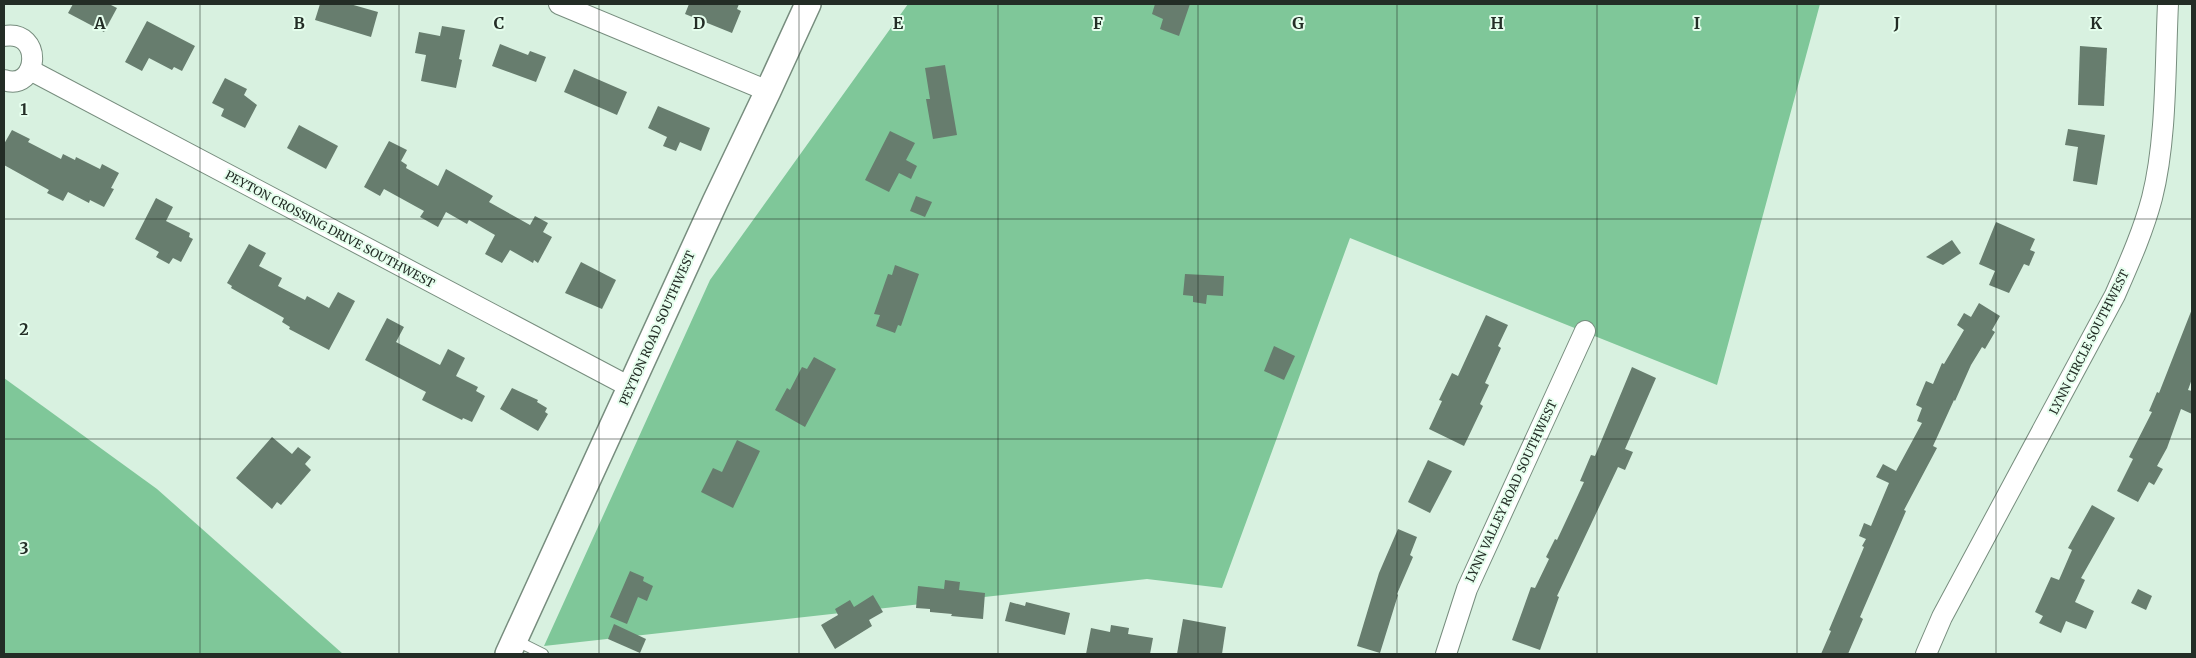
<svg xmlns="http://www.w3.org/2000/svg" width="2196" height="658" font-family="Merriweather,serif">
	<style>
		.forest { fill: #7fc799 }
		.building { fill: #677d6e }
		.lines { fill: none; stroke-linecap: round; stroke-linejoin: round }
		.service-casing { stroke: #778d7e; stroke-width: 12 }
		.minor-casing { stroke: #778d7e; stroke-width: 22 }
		.tertiary-casing { stroke: #778d7e; stroke-width: 28 }
		.service { stroke: #fff; stroke-width: 10 }
		.minor { stroke: #fff; stroke-width: 20 }
		.tertiary { stroke: #fff; stroke-width: 25 }
		.grid { fill: none; stroke: #232d26; stroke-width: 1; stroke-opacity: 0.55 }
		.labels { text-anchor: middle; dominant-baseline: central; stroke-width: 4; stroke-linejoin: round; paint-order: stroke }
		.street-label { font-size: 12px; fill: #232d26; stroke: #e5feed }
		.grid-label { font-size: 16px; text-anchor: middle; font-weight: bold; fill: #232d26; stroke: #e5feed; stroke-width: 4; stroke-linejoin: round; paint-order: stroke }
	</style>
	<rect width="100%" height="100%" fill="#d8f1e0"/>
	<g class="forest">
		<polygon points="908,4 1820,4 1717,385 1350,238 1222,588 1147,579 544,646 710,280"/>
		<polygon points="4,378 157,489 343,654 4,654"/>
	</g>
	<g class="building">
		<polygon points="73,4 109,4 117,8 104,32 68,13"/>
		<polygon points="320,4 350,4 378,12 371,37 315,20"/>
		<polygon points="689,4 739,4 737,9 741,11 732,33 685,14"/>
		<polygon points="1155,4 1190,4 1179,36 1160,29 1163,19 1152,14"/>
		<polygon points="147,21 195,46 182,71 174,67 172,70 149,58 142,71 125,62"/>
		<polygon points="442,26 465,30 459,59 462,60 456,88 421,81 426,55 415,53 419,32 440,36"/>
		<polygon points="500,44 528,55 530,51 546,57 536,82 492,66"/>
		<polygon points="2080,46 2107,48 2104,106 2078,105"/>
		<polygon points="945,65 957,135 933,139 926,99 930,99 925,68"/>
		<polygon points="574,69 627,92 617,115 564,92"/>
		<polygon points="225,78 247,89 244,95 257,105 245,128 221,116 224,109 212,103"/>
		<polygon points="658,106 710,128 701,151 680,142 676,151 663,146 667,137 648,128"/>
		<polygon points="299,125 338,146 326,169 287,148"/>
		<polygon points="2068,129 2105,135 2097,185 2073,181 2078,147 2065,145"/>
		<polygon points="12,130 30,139 28,142 61,159 63,154 75,160 76,157 100,169 102,164 119,173 111,188 114,189 104,207 90,200 89,203 68,192 63,201 47,193 49,190 4,165 4,144"/>
		<polygon points="890,131 915,143 906,160 917,166 911,179 899,173 889,192 865,180"/>
		<polygon points="389,141 407,150 401,161 407,165 406,168 438,186 446,169 493,196 489,202 530,225 535,216 548,223 543,232 552,237 538,263 534,260 533,263 510,250 502,263 485,254 495,235 469,220 467,224 446,212 438,227 420,217 424,211 384,189 380,196 364,187"/>
		<polygon points="916,196 932,202 925,217 910,211"/>
		<polygon points="156,198 173,207 166,221 190,233 189,237 193,239 181,262 173,258 169,264 156,257 159,252 135,239"/>
		<polygon points="1996,222 2035,239 2030,250 2035,252 2029,266 2024,264 2009,293 1989,285 1995,271 1979,264"/>
		<polygon points="1952,240 1961,253 1943,265 1926,257"/>
		<polygon points="249,244 266,253 259,266 282,278 278,286 305,300 307,296 329,308 338,292 355,301 329,350 289,329 290,327 282,322 284,318 231,288 232,286 227,283"/>
		<polygon points="581,262 616,280 602,309 565,293"/>
		<polygon points="895,265 919,274 901,326 898,325 895,333 876,326 880,315 874,314 888,274 892,275"/>
		<polygon points="1185,274 1224,276 1223,296 1207,295 1206,304 1193,302 1193,296 1183,295"/>
		<polygon points="1979,303 2000,316 1992,330 1995,332 1985,349 1982,347 1971,365 1955,401 1954,400 1933,446 1937,448 1904,510 1906,511 1860,617 1863,619 1848,654 1821,654 1831,631 1829,630 1864,547 1862,546 1866,539 1859,536 1864,523 1871,526 1889,483 1876,477 1883,464 1896,471 1922,423 1917,421 1922,408 1916,405 1926,381 1933,384 1942,363 1944,364 1964,330 1957,325 1964,313 1971,317"/>
		<polygon points="2192,309 2192,379 2188,390 2192,391 2192,414 2181,409 2167,448 2157,466 2163,469 2154,485 2149,482 2138,502 2117,491 2133,459 2129,457 2152,412 2149,411 2157,392 2159,393"/>
		<polygon points="1486,315 1508,325 1498,346 1501,348 1485,383 1489,385 1480,404 1483,406 1464,446 1429,429 1442,401 1439,400 1452,373 1458,376"/>
		<polygon points="387,318 404,327 396,342 440,365 448,349 465,358 456,376 478,387 476,391 485,396 472,422 463,418 462,420 422,400 426,392 365,360"/>
		<polygon points="1274,346 1295,356 1284,380 1264,371"/>
		<polygon points="814,357 836,369 805,427 775,410 787,388 790,390 802,367 807,369"/>
		<polygon points="1632,367 1656,378 1625,449 1633,452 1625,470 1618,467 1557,596 1559,597 1540,650 1512,640 1531,587 1535,588 1549,559 1546,557 1555,539 1557,540 1572,508 1584,482 1580,481 1591,455 1595,456"/>
		<polygon points="512,388 538,400 537,402 547,408 545,412 548,414 538,431 500,409"/>
		<polygon points="272,437 292,454 298,447 311,457 305,464 311,470 281,505 277,502 272,509 236,478"/>
		<polygon points="737,440 760,451 733,508 701,492 713,468 722,472"/>
		<polygon points="1428,460 1452,471 1430,513 1408,502"/>
		<polygon points="2092,505 2115,518 2081,578 2085,580 2075,602 2094,611 2086,629 2066,621 2061,633 2039,623 2043,616 2035,612 2051,577 2059,580 2072,550 2068,548"/>
		<polygon points="1398,529 1417,537 1410,555 1413,557 1397,594 1398,595 1380,653 1357,646 1379,573"/>
		<polygon points="630,571 644,577 643,581 653,586 647,601 638,597 627,624 610,617"/>
		<polygon points="945,580 960,582 959,590 985,593 983,619 951,616 952,614 930,612 930,609 916,608 918,586 944,589"/>
		<polygon points="2138,589 2152,596 2146,610 2131,603"/>
		<polygon points="873,595 883,612 869,620 872,626 835,649 821,625 838,615 835,609 850,600 854,607"/>
		<polygon points="1010,602 1025,606 1026,602 1070,613 1065,635 1005,621"/>
		<polygon points="1183,619 1226,627 1222,654 1177,654"/>
		<polygon points="614,624 646,639 640,653 608,639"/>
		<polygon points="1111,625 1129,628 1128,634 1153,638 1150,654 1086,654 1091,628 1110,632"/>
	</g>
	<g class="lines">
		<g class="service-casing">
			<polyline id="service" points="515,640 543,654"/>
		</g>
		<g class="minor-casing">
			<g id="minor">
				<polyline points="559,4 768,91"/>
				<path d="M4,36C44,29 39,92 4,80"/>
				<polyline points="30,70 630,387"/>
				<polyline points="1446,654 1467,589 1585,331"/>
				<path d="M1926,654L1942,617L2115,295C2129,263 2143,232 2152,198C2167,139 2165,65 2168,4"/>
			</g>
		</g>
		<g class="tertiary-casing">
			<polyline id="tertiary" points="508,654 715,202 768,91 808,4"/>
		</g>
		<use href="#service" class="service"/>
		<use href="#minor" class="minor"/>
		<use href="#tertiary" class="tertiary"/>
	</g>
	<path class="grid" d="M200,4V654M399,4V654M599,4V654M799,4V654M998,4V654M1198,4V654M1397,4V654M1597,4V654M1797,4V654M1996,4V654M4,219H2192M4,439H2192"/>
	<g class="labels">
		<g class="street-label">
			<text transform="translate(330 229) rotate(28)">PEYTON CROSSING DRIVE SOUTHWEST</text>
			<text transform="translate(657 328) rotate(-66)">PEYTON ROAD SOUTHWEST</text>
			<text transform="translate(2089 342) rotate(-63)">LYNN CIRCLE SOUTHWEST</text>
			<text transform="translate(1511 491) rotate(-65)">LYNN VALLEY ROAD SOUTHWEST</text>
		</g>
	</g>
	<g class="grid-label">
		<text x="100" y="29">A</text>
		<text x="299" y="29">B</text>
		<text x="499" y="29">C</text>
		<text x="699" y="29">D</text>
		<text x="898" y="29">E</text>
		<text x="1098" y="29">F</text>
		<text x="1298" y="29">G</text>
		<text x="1497" y="29">H</text>
		<text x="1697" y="29">I</text>
		<text x="1897" y="29">J</text>
		<text x="2096" y="29">K</text>
		<text x="24" y="115">1</text>
		<text x="24" y="335">2</text>
		<text x="24" y="554">3</text>
	</g>
	<rect width="2196" height="658" fill="none" stroke="#232d26" stroke-width="10"/>
</svg>
